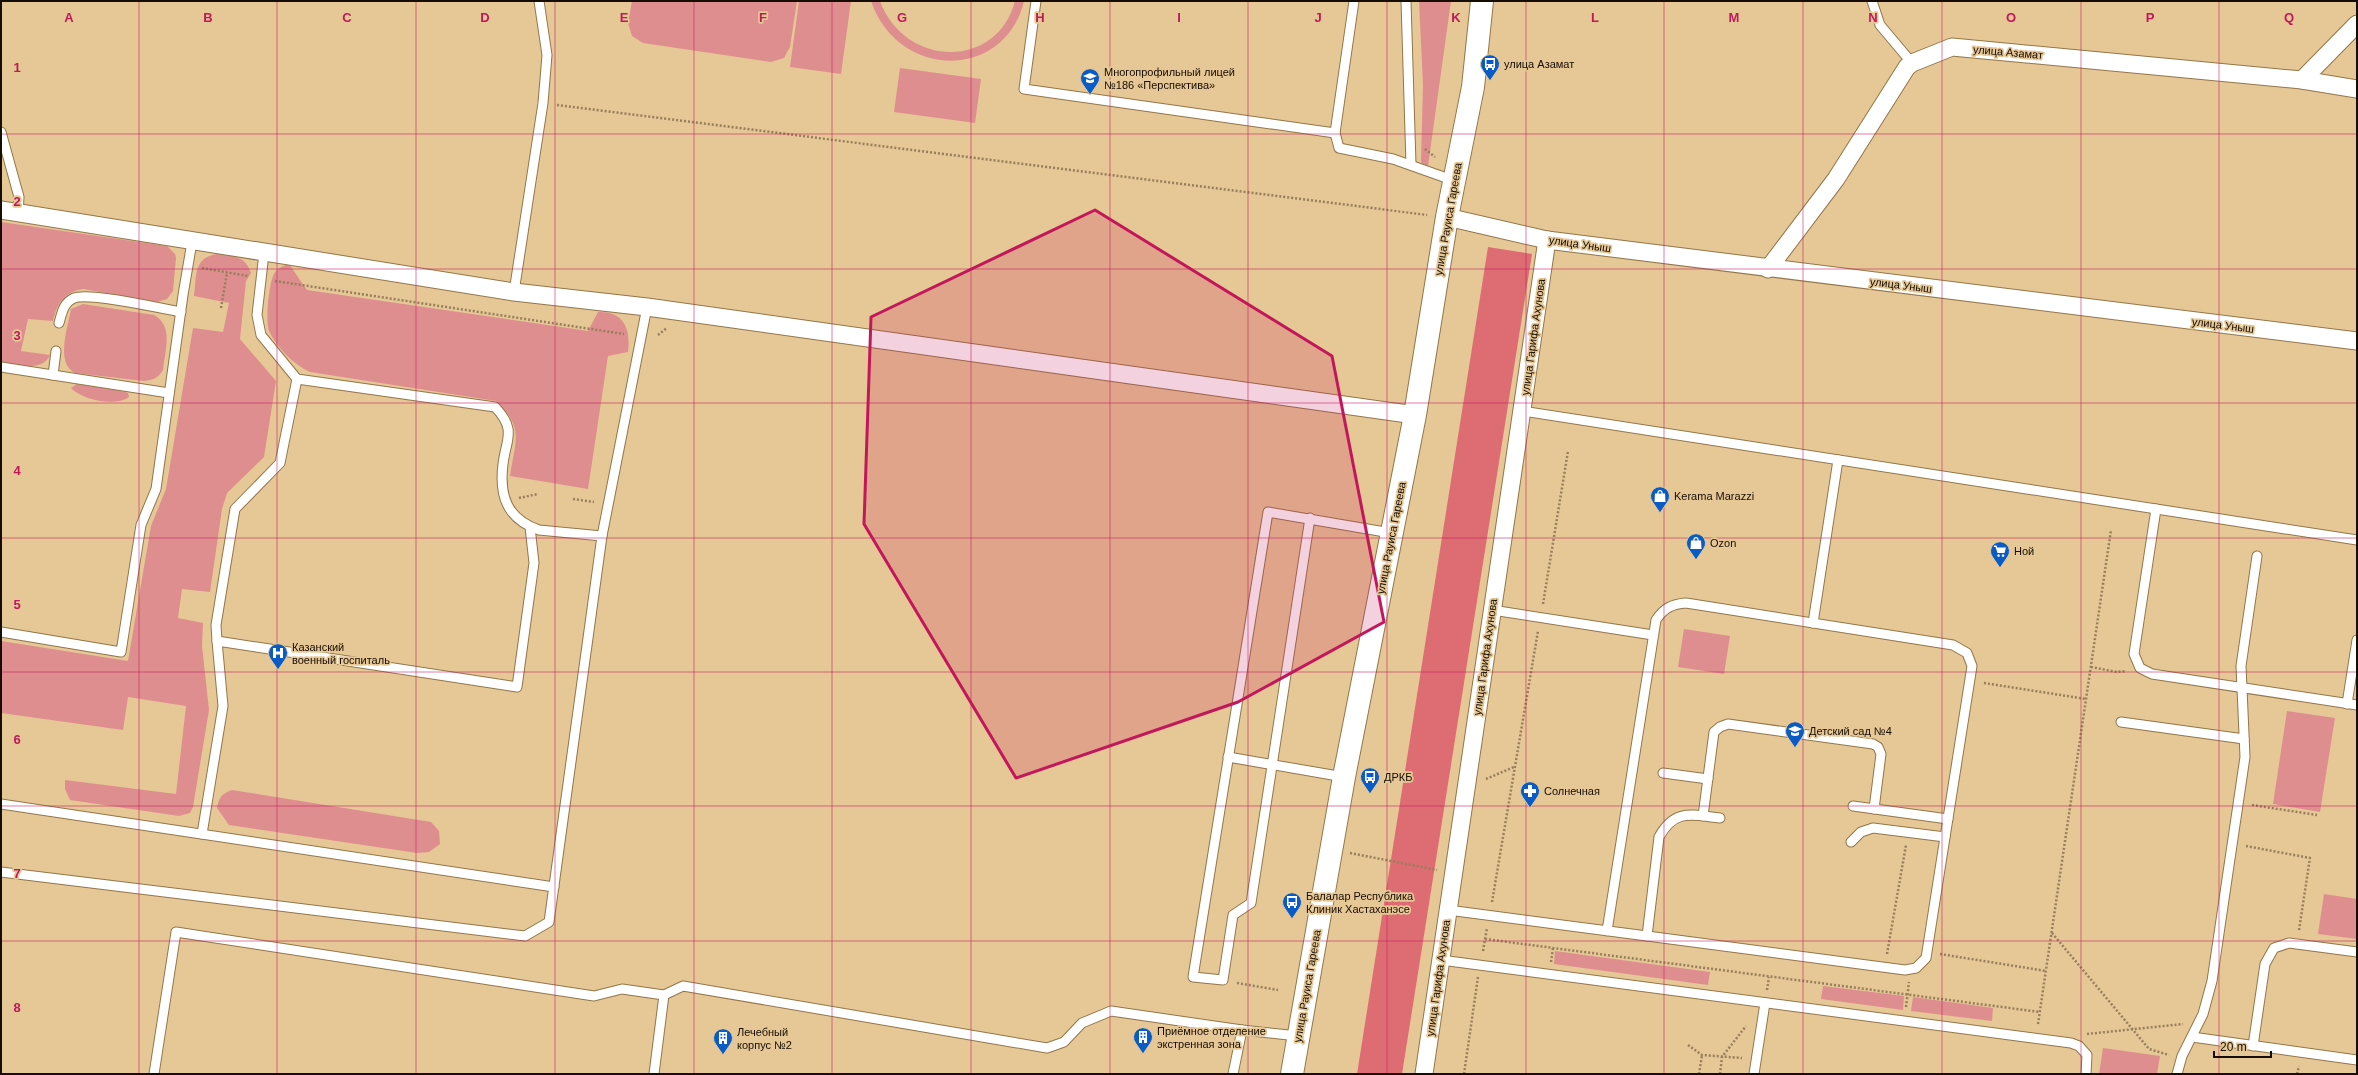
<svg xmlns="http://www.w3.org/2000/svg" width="2358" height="1075" font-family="Arial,sans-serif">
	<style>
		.green { fill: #df8e90 }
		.forest { fill: #de6d73 }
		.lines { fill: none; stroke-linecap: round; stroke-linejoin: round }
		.lane-casing { stroke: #937648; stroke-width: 11 }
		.street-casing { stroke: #937648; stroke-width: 19 }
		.secondary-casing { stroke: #937648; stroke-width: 24 }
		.path { stroke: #967f5c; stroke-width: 2.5; stroke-dasharray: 2 2; stroke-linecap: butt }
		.lane { stroke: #fff; stroke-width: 9 }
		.street { stroke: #fff; stroke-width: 17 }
		.secondary { stroke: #fff; stroke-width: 22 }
		.marked { fill: #c2185b; fill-opacity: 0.2; stroke: #c2185b; stroke-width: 3; stroke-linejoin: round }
		.grid { fill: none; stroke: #c2185b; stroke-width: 1; stroke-opacity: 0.55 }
		.labels { text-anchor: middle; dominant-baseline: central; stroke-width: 3.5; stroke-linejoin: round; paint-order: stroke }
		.street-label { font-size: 11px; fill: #160c00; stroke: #e6c796 }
		.poi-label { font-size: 11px; fill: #160c00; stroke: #e6c796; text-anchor: start }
		.grid-label { font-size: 13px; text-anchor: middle; font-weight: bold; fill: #c2185b; stroke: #e6c796; stroke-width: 3.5; stroke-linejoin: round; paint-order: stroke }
	</style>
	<rect width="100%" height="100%" fill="#e6c796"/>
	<g class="green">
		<polygon points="632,1 797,1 790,47 784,58 771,62 643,43 632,36 628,23"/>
		<polygon points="799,1 851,1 841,74 790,67"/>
		<path d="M871,1H880C905,68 997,70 1015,1H1024C1005,81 898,80 871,1Z"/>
		<polygon points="1419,1 1451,1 1428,166 1422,164 1421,161 1423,85"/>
		<polygon points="900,68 981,79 975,123 894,112"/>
		<path d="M1,222L167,246L175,254L176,258L173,291L167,299L157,302L83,289C65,292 57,303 53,321L28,319L21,351L50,355C42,373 16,364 1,362Z"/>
		<path d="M217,254C234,257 245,255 251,273L246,281L240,339L276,381L264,457L227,493L222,509L210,592L182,589L178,618L203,623L202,646L209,710L193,807L190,813L179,816L70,800L65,789V780L176,794L186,706L128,697L123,730L1,713V641L128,661L151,526L166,489L193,328L223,332L229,303L194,296C197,275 193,258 217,254Z"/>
		<path d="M289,264L307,290L588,331L598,312C624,311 631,329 628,352L608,356L588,489L510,476C515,440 525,428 496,401L310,372C293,364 277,348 269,331C265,322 269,283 274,274C277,268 283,266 289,264Z"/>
		<path d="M83,304L154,315C174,326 165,351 163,370C158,378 153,380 144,381L75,373C55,363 68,327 71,309Z"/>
		<path d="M77,384L122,391L128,393L129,397C115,407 82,400 71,388Z"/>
		<polygon points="1684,629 1730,636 1724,674 1678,667"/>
		<polygon points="2287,711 2335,718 2320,812 2273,804"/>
		<path d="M232,790L431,822L439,831L440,844L429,852L417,853L229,825L217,808C219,798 221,794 232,790Z"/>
		<polygon points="2324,894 2357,899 2357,939 2318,934"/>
		<polygon points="1555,951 1710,972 1708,985 1554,964"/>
		<polygon points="1823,986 1904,996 1903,1010 1821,999"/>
		<polygon points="1913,997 1993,1008 1992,1021 1911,1011"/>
		<polygon points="2103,1048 2160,1056 2157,1074 2099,1074"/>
	</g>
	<polygon class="forest" points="1488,247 1532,254 1402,1074 1357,1074"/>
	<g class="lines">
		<g class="lane-casing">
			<g id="lane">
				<polyline points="1036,1 1024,89 1335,133 1354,1"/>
				<polyline points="1406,1 1411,165"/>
				<polyline points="1872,1 1880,25 1912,63"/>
				<polyline points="1,132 19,197 18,214"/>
				<polyline points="1335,133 1339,148 1393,159 1455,181"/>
				<path d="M264,253L257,315L261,335L297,379L495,407C517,430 506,439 503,464C499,496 507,519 539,530L602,536"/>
				<polyline points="514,292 543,103 547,55 539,1"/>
				<path d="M59,323C62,313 63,303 74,298C89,292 160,308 181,312"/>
				<polyline points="1,367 169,393"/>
				<polyline points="53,375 56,351"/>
				<polyline points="1522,411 2357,540"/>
				<polyline points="2156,509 2134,654 2140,668 2152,674 2357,705"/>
				<polyline points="1310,518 1251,903 1233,915 1223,980 1193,977 1268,512 1391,533"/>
				<polyline points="1492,610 1653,635"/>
				<polyline points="1813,623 1838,460"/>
				<polyline points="1,632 121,652 141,525 156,489 183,295 192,242"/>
				<polyline points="217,641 216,625 235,509 280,463 297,379"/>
				<polyline points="2347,704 2357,640"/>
				<polyline points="2121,722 2244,739"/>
				<polyline points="1228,757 1344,777"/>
				<polyline points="1663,773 1708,779"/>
				<polyline points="1,804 554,887"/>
				<polyline points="1853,806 1948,819"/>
				<polyline points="1703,816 1714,732 1720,727 1728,724 1873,744 1878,747 1881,754 1874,809"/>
				<polyline points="202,834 223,706 217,641 517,687 534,563 530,527"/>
				<polyline points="1851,842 1861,832 1873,828 1945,837"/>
				<polyline points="1,872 525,936 549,922 602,536 647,307"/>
				<path d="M1448,910C1514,919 1580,927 1647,936L1905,970L1916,968L1926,958L1972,666L1967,653L1953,645L1686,603C1672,604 1664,608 1656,620L1607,931"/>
				<path d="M1647,936L1659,837C1675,808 1692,815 1720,818"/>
				<polyline points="1441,960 2071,1043 2079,1046 2087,1055 2086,1074"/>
				<polyline points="1242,1030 1298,1036"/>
				<polyline points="2192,1037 2357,1060"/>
				<polyline points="2253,1046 2265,964 2274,948 2289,943 2357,952"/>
				<polyline points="154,1074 176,932 594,996 622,989 664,995"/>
				<polyline points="654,1074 664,995 683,986 1047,1048 1064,1042 1082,1023 1111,1011 1242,1030 1233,1074"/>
				<polyline points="1754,1074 1765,1003"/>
				<polyline points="2177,1074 2182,1056 2203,1014 2212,981 2245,757 2241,666 2257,556"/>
			</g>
		</g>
		<g class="street-casing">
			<g id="street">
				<polyline points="2302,80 2357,24"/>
				<polyline points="1,210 514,292 647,307 1415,415"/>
				<polyline points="1447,217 1547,240 2357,341"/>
				<polyline points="1768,269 1836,179 1907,67 1912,63 1952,47 2302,80 2357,89"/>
				<polyline points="1424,1074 1547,240"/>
			</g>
		</g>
		<g class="secondary-casing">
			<polyline id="secondary" points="1292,1074 1344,777 1415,415 1447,217 1473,87 1482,1"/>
		</g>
		<g class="path">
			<polyline points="557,105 1427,215"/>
			<polyline points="1425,149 1435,157"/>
			<polyline points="202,268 248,276"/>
			<polyline points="275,281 624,334"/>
			<polyline points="221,308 227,273"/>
			<polyline points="658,335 667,328"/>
			<polyline points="519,498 538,494"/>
			<polyline points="573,499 594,502"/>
			<polyline points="1543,604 1568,451"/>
			<polyline points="2091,667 2117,672 2126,671"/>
			<polyline points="1984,683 2086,699"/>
			<polyline points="1486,779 1514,767"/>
			<polyline points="2252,805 2317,815"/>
			<polyline points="2246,846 2310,858 2299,930"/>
			<polyline points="1350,853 1437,870"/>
			<polyline points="1492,902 1538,631"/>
			<polyline points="2052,933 2149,1049 2169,1055"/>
			<polyline points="1485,939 2040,1012"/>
			<polyline points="1483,951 1487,928"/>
			<polyline points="1887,954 1906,845"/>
			<polyline points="1940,954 2046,971"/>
			<polyline points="1551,962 1553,948"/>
			<polyline points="1237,983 1278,990"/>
			<polyline points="1767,990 1769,977"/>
			<polyline points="1906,1007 1909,982"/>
			<polyline points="2038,1024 2111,530"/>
			<polyline points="2087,1034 2183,1024"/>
			<polyline points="1688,1045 1702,1055 1742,1058"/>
			<polyline points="1464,1074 1478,977"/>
			<polyline points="1699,1074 1702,1055"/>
			<polyline points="1720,1074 1722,1057 1746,1026"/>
			<polyline points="2297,1074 2299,1066"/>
		</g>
		<use href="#lane" class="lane"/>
		<use href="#street" class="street"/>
		<use href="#secondary" class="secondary"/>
	</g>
	<path class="marked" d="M1095,210L1332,356L1384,622L1238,702L1016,778L864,524L871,317Z"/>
	<path class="grid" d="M139,1V1074M277,1V1074M416,1V1074M555,1V1074M694,1V1074M832,1V1074M971,1V1074M1110,1V1074M1248,1V1074M1387,1V1074M1526,1V1074M1664,1V1074M1803,1V1074M1942,1V1074M2081,1V1074M2219,1V1074M1,134H2357M1,269H2357M1,403H2357M1,538H2357M1,672H2357M1,806H2357M1,941H2357"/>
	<defs>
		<g id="bus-pin" transform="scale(1)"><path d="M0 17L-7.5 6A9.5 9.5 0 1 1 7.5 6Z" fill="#095cc5" stroke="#e6c796"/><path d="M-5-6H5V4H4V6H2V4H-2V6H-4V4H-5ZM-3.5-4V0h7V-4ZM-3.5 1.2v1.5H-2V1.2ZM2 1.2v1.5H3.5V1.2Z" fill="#fff"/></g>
		<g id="school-pin" transform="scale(1)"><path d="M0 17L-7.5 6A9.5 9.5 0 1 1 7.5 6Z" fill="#095cc5" stroke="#e6c796"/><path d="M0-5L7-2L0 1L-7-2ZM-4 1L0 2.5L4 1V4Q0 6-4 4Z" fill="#fff"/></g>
		<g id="shop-pin" transform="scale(1)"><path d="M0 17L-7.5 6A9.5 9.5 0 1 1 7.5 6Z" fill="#095cc5" stroke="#e6c796"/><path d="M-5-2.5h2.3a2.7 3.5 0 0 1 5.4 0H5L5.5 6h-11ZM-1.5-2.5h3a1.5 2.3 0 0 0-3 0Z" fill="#fff"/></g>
		<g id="supermarket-pin" transform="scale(1)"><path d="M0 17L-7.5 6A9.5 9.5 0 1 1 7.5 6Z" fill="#095cc5" stroke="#e6c796"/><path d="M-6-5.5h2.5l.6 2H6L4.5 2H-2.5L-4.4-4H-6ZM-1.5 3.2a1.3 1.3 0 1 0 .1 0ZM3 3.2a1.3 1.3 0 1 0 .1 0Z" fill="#fff"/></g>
		<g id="hospital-pin" transform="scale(1)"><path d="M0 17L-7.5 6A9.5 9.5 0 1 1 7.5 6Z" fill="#095cc5" stroke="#e6c796"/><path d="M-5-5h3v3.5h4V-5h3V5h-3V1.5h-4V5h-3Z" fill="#fff"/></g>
		<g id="pharmacy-pin" transform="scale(1)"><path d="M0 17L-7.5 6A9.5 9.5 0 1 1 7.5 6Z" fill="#095cc5" stroke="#e6c796"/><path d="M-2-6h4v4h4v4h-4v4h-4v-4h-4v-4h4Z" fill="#fff"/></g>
		<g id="building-pin" transform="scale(1)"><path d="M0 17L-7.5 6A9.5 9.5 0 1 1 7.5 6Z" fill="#095cc5" stroke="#e6c796"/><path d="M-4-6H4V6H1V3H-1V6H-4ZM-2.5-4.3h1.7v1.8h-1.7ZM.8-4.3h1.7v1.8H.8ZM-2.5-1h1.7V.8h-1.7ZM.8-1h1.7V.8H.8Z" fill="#fff"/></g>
	</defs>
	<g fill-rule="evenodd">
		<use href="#bus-pin" x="1490" y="64"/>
		<use href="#school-pin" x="1090" y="78"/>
		<use href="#shop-pin" x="1660" y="496"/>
		<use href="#shop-pin" x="1696" y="543"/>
		<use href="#supermarket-pin" x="2000" y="551"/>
		<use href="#hospital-pin" x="278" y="653"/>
		<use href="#school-pin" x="1795" y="731"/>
		<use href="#bus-pin" x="1370" y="777"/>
		<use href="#pharmacy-pin" x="1530" y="791"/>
		<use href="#bus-pin" x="1292" y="902"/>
		<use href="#building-pin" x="1143" y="1037"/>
		<use href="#building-pin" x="723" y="1038"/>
	</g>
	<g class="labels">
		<g class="street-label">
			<text transform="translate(2008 52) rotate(5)">улица Азамат</text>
			<text transform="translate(1448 219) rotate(-80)">улица Рауиса Гареева</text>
			<text transform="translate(1580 244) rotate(8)">улица Уныш</text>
			<text transform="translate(1901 285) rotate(7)">улица Уныш</text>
			<text transform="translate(2223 325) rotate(7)">улица Уныш</text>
			<text transform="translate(1533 337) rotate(-82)">улица Гарифа Ахунова</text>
			<text transform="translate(1391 538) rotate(-79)">улица Рауиса Гареева</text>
			<text transform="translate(1485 657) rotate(-82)">улица Гарифа Ахунова</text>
			<text transform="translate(1438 978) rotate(-82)">улица Гарифа Ахунова</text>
			<text transform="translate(1307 986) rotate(-80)">улица Рауиса Гареева</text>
		</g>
		<g class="poi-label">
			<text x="1504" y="64">улица Азамат</text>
			<text x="1104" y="72">Многопрофильный лицей<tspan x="1104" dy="13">№186 «Перспектива»</tspan></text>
			<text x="1674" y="496">Kerama Marazzi</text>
			<text x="1710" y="543">Ozon</text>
			<text x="2014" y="551">Ной</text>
			<text x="292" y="647">Казанский<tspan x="292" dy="13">военный госпиталь</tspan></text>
			<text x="1809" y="731">Детский сад №4</text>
			<text x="1384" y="777">ДРКБ</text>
			<text x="1544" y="791">Солнечная</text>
			<text x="1306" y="896">Балалар Республика<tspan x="1306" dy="13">Клиник Хастаханэсе</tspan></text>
			<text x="1157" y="1031">Приёмное отделение<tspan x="1157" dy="13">экстренная зона</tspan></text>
			<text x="737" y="1032">Лечебный<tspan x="737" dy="13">корпус №2</tspan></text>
		</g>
	</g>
	<g class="grid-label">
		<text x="69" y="22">A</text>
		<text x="208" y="22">B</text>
		<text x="347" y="22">C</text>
		<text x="485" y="22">D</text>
		<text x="624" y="22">E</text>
		<text x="763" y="22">F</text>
		<text x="902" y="22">G</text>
		<text x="1040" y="22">H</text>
		<text x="1179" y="22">I</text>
		<text x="1318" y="22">J</text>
		<text x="1456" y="22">K</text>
		<text x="1595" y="22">L</text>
		<text x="1734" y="22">M</text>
		<text x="1873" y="22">N</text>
		<text x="2011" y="22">O</text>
		<text x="2150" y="22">P</text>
		<text x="2289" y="22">Q</text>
		<text x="17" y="72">1</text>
		<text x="17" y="206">2</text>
		<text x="17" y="340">3</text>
		<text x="17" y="475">4</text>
		<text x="17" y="609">5</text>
		<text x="17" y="744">6</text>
		<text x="17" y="878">7</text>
		<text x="17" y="1012">8</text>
	</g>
	<rect width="2358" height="1075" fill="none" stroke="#160c00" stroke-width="4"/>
	<path d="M2214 1051v6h57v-6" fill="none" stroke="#160c00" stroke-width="2"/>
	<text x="2220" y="1051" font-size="12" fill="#160c00" stroke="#e6c796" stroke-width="3" paint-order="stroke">20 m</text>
</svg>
